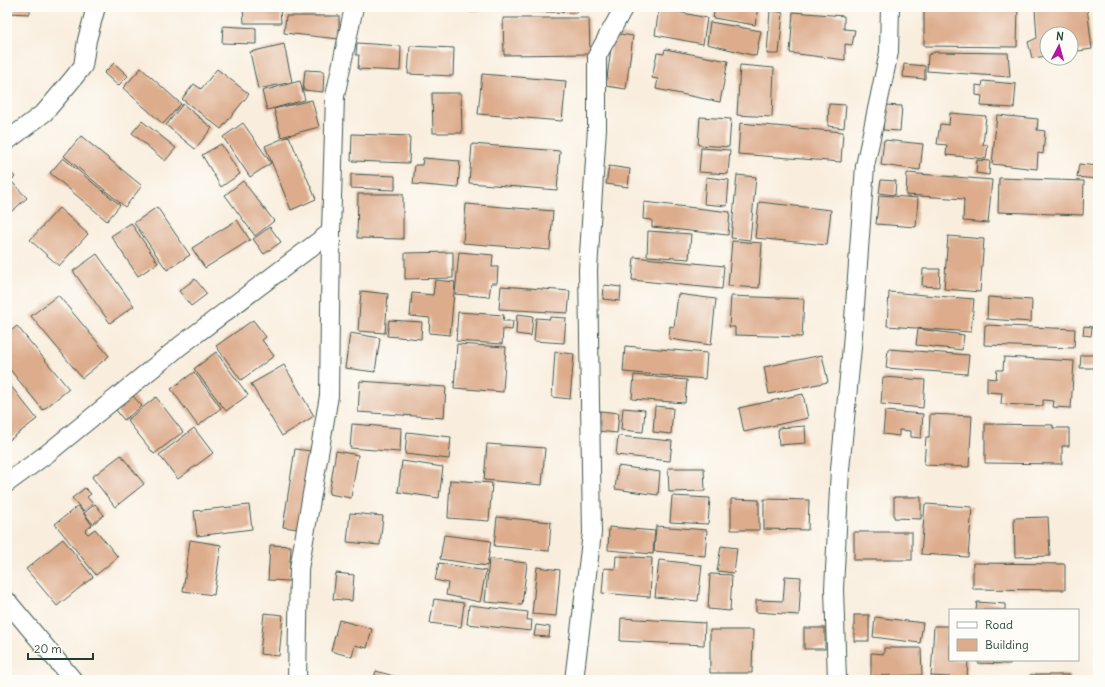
<svg xmlns="http://www.w3.org/2000/svg" width="1105" height="687" font-family="Delius,sans-serif">
	<style>
		.building { fill: #ddac8c }
		.lines { fill: none; stroke-linecap: round; stroke-linejoin: round }
		.minor-casing { stroke: #40584e; stroke-width: 20 }
		.minor { stroke: #fff; stroke-width: 18 }
	</style>
	<rect width="100%" height="100%" fill="#fdfcf7"/>
	<filter id="ink" filterUnits="userSpaceOnUse"><feTurbulence type="fractalNoise" baseFrequency=".025" numOctaves="2"/><feDisplacementMap in="SourceGraphic" scale="8" xChannelSelector="R" yChannelSelector="G"/><feConvolveMatrix kernelMatrix="1 2 1 2 8 2 1 2 1" color-interpolation-filters="sRGB"/></filter>
	<filter id="wash" filterUnits="userSpaceOnUse"><feTurbulence type="fractalNoise" baseFrequency=".012" numOctaves="4" result="noise"/><feDisplacementMap in="SourceGraphic" scale="16" xChannelSelector="R" yChannelSelector="G"/><feGaussianBlur stdDeviation="0.9" result="paint"/><feColorMatrix in="noise" values="0 0 0 0 0 0 0 0 0 0 0 0 0 0 0 0 0 1.4 0 .05"/><feComposite in="paint" operator="in"/></filter>
	<g filter="url(#wash)">
		<rect width="100%" height="100%" fill="#f9eede"/>
		<g id="blocks">
			<g class="building">
				<polygon points="7,7 30,7 30,14 7,13"/>
				<polygon points="243,7 280,7 281,23 244,23"/>
				<polygon points="470,7 487,7 487,10 470,11"/>
				<polygon points="502,7 577,7 576,13 501,10"/>
				<polygon points="715,7 758,7 755,25 713,18"/>
				<polygon points="924,7 1018,7 1017,47 924,46"/>
				<polygon points="1049,7 1087,7 1092,49 1071,52 1071,34 1047,34 1047,56 1032,58 1028,42 1037,38 1035,9"/>
				<polygon points="659,8 707,18 703,44 655,35"/>
				<polygon points="770,10 783,13 779,54 767,54"/>
				<polygon points="793,12 844,16 844,29 855,30 852,45 845,44 845,60 790,53"/>
				<polygon points="286,16 339,16 339,39 284,33"/>
				<polygon points="503,18 589,18 590,54 504,55"/>
				<polygon points="710,22 761,31 756,56 707,44"/>
				<polygon points="223,26 256,28 256,44 222,43"/>
				<polygon points="613,33 633,36 626,89 606,86"/>
				<polygon points="357,43 401,46 400,71 358,69 359,55 356,55"/>
				<polygon points="284,44 292,82 258,89 250,52"/>
				<polygon points="410,46 454,48 453,76 408,74"/>
				<polygon points="665,49 728,61 720,102 656,89 658,79 652,78 657,53 664,54"/>
				<polygon points="935,52 1008,53 1010,77 927,71 928,55"/>
				<polygon points="114,63 128,76 118,86 104,73"/>
				<polygon points="904,64 925,66 925,79 903,77"/>
				<polygon points="740,65 774,68 772,117 737,115"/>
				<polygon points="141,68 181,104 163,124 123,88"/>
				<polygon points="217,69 249,94 221,129 182,99 194,84 201,89"/>
				<polygon points="305,70 324,71 323,92 303,90"/>
				<polygon points="482,74 566,81 562,121 478,114"/>
				<polygon points="300,81 305,100 267,110 262,91"/>
				<polygon points="983,81 1016,84 1014,108 981,106 982,96 976,95 976,85 982,86"/>
				<polygon points="432,93 461,93 462,133 433,133"/>
				<polygon points="312,100 319,127 281,137 274,109"/>
				<polygon points="183,104 212,128 195,149 166,125"/>
				<polygon points="829,104 846,105 844,128 828,126"/>
				<polygon points="884,105 902,106 900,131 883,130"/>
				<polygon points="950,113 986,116 983,145 988,145 986,159 946,155 947,145 937,144 940,124 949,125"/>
				<polygon points="997,115 1038,119 1037,130 1045,131 1043,154 1038,153 1037,169 992,164"/>
				<polygon points="700,117 731,119 729,147 698,145"/>
				<polygon points="142,121 176,148 165,161 132,133"/>
				<polygon points="243,123 271,163 250,177 223,137"/>
				<polygon points="740,123 843,132 841,162 738,154"/>
				<polygon points="352,134 410,136 409,163 351,161"/>
				<polygon points="81,136 142,186 125,207 64,156"/>
				<polygon points="289,136 316,199 291,210 265,146"/>
				<polygon points="884,140 923,144 920,170 881,165"/>
				<polygon points="221,144 240,174 221,187 202,155"/>
				<polygon points="472,144 560,151 557,190 469,183"/>
				<polygon points="701,148 730,150 728,174 699,172"/>
				<polygon points="63,158 120,205 107,221 50,173"/>
				<polygon points="423,158 460,161 458,188 413,184 415,165 422,165"/>
				<polygon points="977,160 990,161 989,175 976,173"/>
				<polygon points="1079,164 1097,166 1096,179 1077,177"/>
				<polygon points="609,166 630,169 628,187 606,184"/>
				<polygon points="7,168 15,177 7,184"/>
				<polygon points="907,173 992,180 988,223 963,221 964,199 906,195"/>
				<polygon points="351,174 395,176 395,190 351,188"/>
				<polygon points="737,175 756,177 750,240 731,238"/>
				<polygon points="706,177 729,180 727,206 704,204"/>
				<polygon points="999,178 1084,181 1083,215 998,212"/>
				<polygon points="881,180 896,181 895,195 879,193"/>
				<polygon points="243,181 274,221 255,236 225,195"/>
				<polygon points="12,182 27,198 11,212 7,207 7,187"/>
				<polygon points="358,194 403,194 403,239 357,238"/>
				<polygon points="879,195 918,198 916,227 876,224"/>
				<polygon points="644,202 730,212 728,235 652,227 652,220 643,219"/>
				<polygon points="759,202 831,210 827,245 755,238"/>
				<polygon points="466,204 553,211 550,250 463,243"/>
				<polygon points="157,207 190,255 167,270 134,223"/>
				<polygon points="59,208 88,234 59,266 30,240"/>
				<polygon points="237,220 250,240 205,268 192,248"/>
				<polygon points="131,223 158,263 138,276 111,236"/>
				<polygon points="270,227 281,242 264,254 253,239"/>
				<polygon points="648,231 691,234 689,259 647,256"/>
				<polygon points="948,236 984,239 980,292 944,289"/>
				<polygon points="732,241 762,243 759,288 728,286"/>
				<polygon points="453,252 453,278 405,279 405,253"/>
				<polygon points="459,252 493,255 492,267 498,267 497,283 491,283 489,297 455,294"/>
				<polygon points="97,254 134,306 110,323 73,271"/>
				<polygon points="634,257 724,266 722,289 632,280"/>
				<polygon points="923,269 940,269 939,287 922,286"/>
				<polygon points="195,279 207,294 191,306 179,291"/>
				<polygon points="435,280 455,282 450,335 429,333 430,318 410,316 412,293 433,295"/>
				<polygon points="604,285 621,287 620,301 603,299"/>
				<polygon points="501,286 570,291 568,313 499,309"/>
				<polygon points="361,291 388,294 385,333 358,331"/>
				<polygon points="889,292 974,299 971,332 887,326"/>
				<polygon points="678,294 716,299 711,345 669,339 670,326 674,327"/>
				<polygon points="58,295 109,356 82,378 31,316"/>
				<polygon points="731,296 804,299 802,337 735,335 735,327 729,327"/>
				<polygon points="988,297 1032,300 1031,322 987,319"/>
				<polygon points="458,312 504,315 503,321 513,321 512,330 503,329 502,344 456,341"/>
				<polygon points="517,314 533,316 531,336 516,334"/>
				<polygon points="550,317 566,318 564,343 534,341 536,318 550,319"/>
				<polygon points="253,320 266,337 262,340 274,356 241,380 216,346"/>
				<polygon points="389,320 422,322 421,339 387,336"/>
				<polygon points="985,325 1075,329 1074,348 984,345"/>
				<polygon points="17,326 69,389 43,410 7,366 7,334"/>
				<polygon points="1084,326 1092,327 1091,336 1083,335"/>
				<polygon points="918,329 964,335 962,350 916,345"/>
				<polygon points="350,333 380,338 375,372 345,368"/>
				<polygon points="457,344 506,347 503,392 454,388"/>
				<polygon points="625,346 707,353 705,379 623,372"/>
				<polygon points="888,349 969,355 967,374 886,368"/>
				<polygon points="216,352 248,395 226,411 194,369"/>
				<polygon points="555,352 574,354 570,399 552,397"/>
				<polygon points="822,355 828,382 769,394 764,367"/>
				<polygon points="1081,355 1098,355 1097,368 1080,368"/>
				<polygon points="1004,357 1074,361 1071,408 1053,407 1054,401 1043,400 1043,406 1001,404 1002,393 987,392 987,378 996,379 997,370 1003,370"/>
				<polygon points="284,365 314,416 282,436 251,384"/>
				<polygon points="194,372 221,408 198,426 171,389"/>
				<polygon points="634,375 687,380 685,403 632,399"/>
				<polygon points="883,377 925,380 923,408 881,404"/>
				<polygon points="7,381 37,419 7,442"/>
				<polygon points="360,381 446,387 444,418 358,412"/>
				<polygon points="803,394 808,418 744,432 739,408"/>
				<polygon points="133,396 142,406 124,420 116,410"/>
				<polygon points="156,397 183,432 154,454 127,420"/>
				<polygon points="655,406 673,408 671,434 653,432"/>
				<polygon points="623,408 645,410 643,432 621,430"/>
				<polygon points="600,411 619,413 617,433 598,431"/>
				<polygon points="885,411 923,414 921,438 911,437 911,431 899,430 899,436 883,434"/>
				<polygon points="930,414 972,416 969,467 924,465 926,437 929,437"/>
				<polygon points="352,424 401,428 400,452 350,448"/>
				<polygon points="985,424 1053,425 1053,428 1069,428 1069,446 1062,446 1062,464 985,463"/>
				<polygon points="805,426 806,443 779,445 778,428"/>
				<polygon points="194,428 213,453 178,479 159,455"/>
				<polygon points="407,432 451,437 449,459 405,454"/>
				<polygon points="618,436 672,441 670,461 616,455"/>
				<polygon points="487,444 545,448 542,485 484,480"/>
				<polygon points="295,449 311,451 299,529 283,527"/>
				<polygon points="336,451 358,455 351,498 329,494"/>
				<polygon points="121,455 144,484 115,507 92,477"/>
				<polygon points="402,461 443,467 439,498 398,492"/>
				<polygon points="618,466 660,472 658,495 615,489"/>
				<polygon points="668,468 704,468 705,491 669,492"/>
				<polygon points="450,480 492,483 489,521 448,518"/>
				<polygon points="85,488 91,494 87,497 93,504 83,511 72,498"/>
				<polygon points="672,496 710,498 708,524 670,522"/>
				<polygon points="894,497 921,497 921,519 894,518"/>
				<polygon points="731,499 759,500 759,530 731,530"/>
				<polygon points="764,499 809,500 808,530 764,529"/>
				<polygon points="95,504 104,515 93,524 84,513"/>
				<polygon points="925,504 972,507 968,557 921,554"/>
				<polygon points="249,505 252,529 197,536 194,511"/>
				<polygon points="78,506 92,525 85,531 88,534 95,529 118,557 96,575 55,524"/>
				<polygon points="350,513 383,516 380,545 347,542"/>
				<polygon points="497,517 551,522 549,551 494,546"/>
				<polygon points="1048,517 1050,556 1015,557 1014,518"/>
				<polygon points="656,526 707,530 705,556 654,551"/>
				<polygon points="609,527 655,531 653,554 608,550"/>
				<rect x="854" y="532" width="58" height="28"/>
				<polygon points="444,535 491,541 487,566 440,559"/>
				<polygon points="63,539 93,577 57,606 26,569"/>
				<polygon points="190,540 221,545 214,595 183,591"/>
				<polygon points="270,545 291,546 289,581 268,580"/>
				<polygon points="721,546 737,548 734,573 717,571"/>
				<polygon points="616,556 652,558 650,597 602,593 604,568 615,569"/>
				<polygon points="489,559 527,563 522,605 485,602"/>
				<polygon points="659,560 702,565 698,601 655,597"/>
				<polygon points="439,563 486,571 480,602 446,595 448,583 435,580"/>
				<polygon points="973,563 1065,564 1065,590 973,589"/>
				<polygon points="537,567 560,570 556,616 532,614"/>
				<polygon points="336,573 354,575 352,601 333,599"/>
				<polygon points="710,574 732,575 730,611 708,609"/>
				<polygon points="785,576 801,577 799,615 756,612 756,600 783,601"/>
				<polygon points="434,599 464,603 461,627 430,623"/>
				<polygon points="977,602 1005,604 1005,610 976,610"/>
				<polygon points="469,605 528,612 527,620 532,620 531,631 467,624"/>
				<polygon points="264,613 283,615 279,656 260,654"/>
				<rect x="854" y="615" width="15" height="26"/>
				<polygon points="875,617 923,623 920,643 873,637"/>
				<polygon points="621,618 705,623 704,645 620,641"/>
				<polygon points="339,620 372,629 367,648 355,645 352,657 331,651"/>
				<polygon points="536,625 550,627 549,637 534,636"/>
				<polygon points="934,626 950,626 950,660 968,660 967,678 931,676"/>
				<rect x="804" y="628" width="21" height="21"/>
				<polygon points="710,630 753,630 752,673 710,673"/>
				<polygon points="884,648 921,648 922,675 871,676 871,653 884,654"/>
				<polygon points="978,660 1010,660 1010,664 978,663"/>
				<polygon points="376,671 407,680 373,680"/>
				<rect x="1030" y="675" width="40" height="5"/>
			</g>
		</g>
	</g>
	<g filter="url(#ink)">
		<use href="#blocks" fill-opacity="0" stroke="#40584e" stroke-width="1"/>
		<g class="lines">
			<g class="minor-casing">
				<g id="minor">
					<polyline points="7,141 45,112 71,81 83,66 87,40 96,7"/>
					<polyline points="7,483 48,453 180,346 331,232"/>
					<polyline points="7,601 73,680"/>
					<polyline points="297,680 299,569 329,396 331,232 335,96 354,7"/>
					<polyline points="574,680 592,533 588,270 597,128 597,56 624,7"/>
					<polyline points="837,680 834,589 840,469 852,347 865,166 889,52 890,7"/>
				</g>
			</g>
			<use href="#minor" class="minor"/>
		</g>
	</g>
	<rect width="1105" height="687" fill="none" stroke="#fdfcf7" stroke-width="24"/>
	<rect x="949" y="609" width="130" height="52" fill="#fdfcf7" stroke="#a4b0a9"/>
	<rect x="957" y="622" width="20" height="6" fill="#ffffff" stroke="#a4b0a9"/>
	<text x="985" y="629" font-size="12" fill="#1f3d34">Road</text>
	<rect x="957" y="639" width="20" height="12" fill="#ddac8c" stroke="#a4b0a9"/>
	<text x="985" y="649" font-size="12" fill="#1f3d34">Building</text>
	<g transform="translate(1059 46) rotate(6)"><circle r="19" fill="#fdfcf7" stroke="#a4b0a9"/>
	<path d="M0-3L7 15L0 10L-7 15Z" fill="#b5179e"/>
	<text y="-6" font-size="11" font-weight="bold" text-anchor="middle" fill="#1f3d34">N</text>
	</g>
	<path d="M28 653v6h65v-6" fill="none" stroke="#1f3d34" stroke-width="2"/>
	<text x="34" y="653" font-size="12" fill="#1f3d34" stroke="#fdfcf7" stroke-width="3" paint-order="stroke">20 m</text>
</svg>
